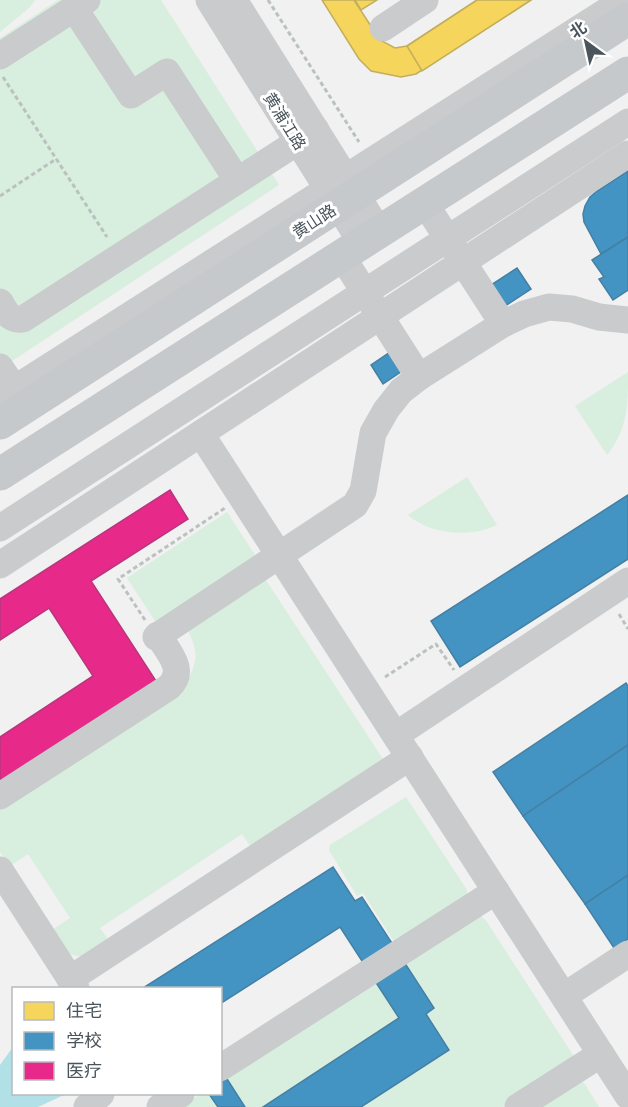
<svg xmlns="http://www.w3.org/2000/svg" width="628" height="1107" font-family="'Noto Sans','Noto Sans SC',sans-serif">
	<style>
		.green { fill: #d8eede }
		.water { fill: #b1e0e7 }
		.homes { fill: #f6d55c; stroke: #c2ae5c; stroke-width: 1.5 }
		.schools { fill: #4393c3; stroke: #4580a4; stroke-width: 1.5 }
		.health { fill: #e7298a; stroke: #b8367c; stroke-width: 1.5 }
		.lines { fill: none; stroke-linecap: round; stroke-linejoin: round }
		.path { stroke: #b9c2bf; stroke-width: 3; stroke-dasharray: 4.5 3; stroke-linecap: butt }
		.minor { stroke: #c9cbcc; stroke-width: 27 }
		.major { stroke: #c6c9cc; stroke-width: 33 }
		.labels { text-anchor: middle; dominant-baseline: central; stroke-width: 6; stroke-linejoin: round; paint-order: stroke }
		.street-label { font-size: 16px; fill: #4a545b; stroke: #fff }
	</style>
	<rect width="100%" height="100%" fill="#f1f1f1"/>
	<g class="green">
		<polygon points="0,0 35,0 30,7 0,32"/>
		<polygon points="58,0 161,0 279,185 0,369 0,38"/>
		<path d="M628,372C628,405 628,428 607,455L575,406Z"/>
		<path d="M467,477L497,525C470,538 431,535 408,515Z"/>
		<polygon points="227,512 257,558 157,624 127,578"/>
		<path d="M262,574L385,762L252,849L242,834L100,928L110,942L82,957L69,954L52,930L70,918L28,854L10,866L0,852V803L189,678C200,654 196,648 185,624Z"/>
		<polygon points="406,797 467,890 467,894 395,943 363,893 357,896 329,850 330,845"/>
		<polygon points="479,914 487,922 573,1055 573,1061 568,1065 503,1107 180,1107 200,1094 220,1094 221,1080"/>
		<polygon points="578,1080 584,1083 599,1107 533,1107"/>
	</g>
	<polygon class="water" points="13,1047 14,1094 66,1094 38,1107 0,1107 0,1065"/>
	<g class="homes">
		<polygon points="322,0 354,0 380,40 395,48 407,46 477,0 531,0 416,74 401,77 371,71 359,59"/>
		<polygon points="355,0 377,0 361,10"/>
		<polygon points="477,0 531,0 422,71 407,46"/>
	</g>
	<g class="schools">
		<polygon points="628,171 628,237 601,254 584,222 583,214 585,206 590,197 597,191"/>
		<polygon points="628,237 628,290 613,300 599,279 604,277 592,260"/>
		<polygon points="517,268 531,289 505,306 491,285"/>
		<polygon points="396,348 408,367 383,384 371,365"/>
		<polygon points="628,495 628,559 460,667 431,621"/>
		<polygon points="626,683 628,686 628,745 523,816 493,772"/>
		<polygon points="628,745 628,875 585,904 523,816"/>
		<polygon points="333,867 355,901 362,897 434,1008 426,1014 449,1050 361,1107 263,1107 399,1018 340,927 220,1004 220,988 143,988"/>
		<polygon points="628,875 628,939 614,948 585,904"/>
		<polygon points="220,1068 245,1107 218,1107 209,1094 220,1094"/>
	</g>
	<polygon class="health" points="170,490 188,519 91,581 156,681 0,781 0,737 93,676 49,608 0,640 0,599"/>
	<g class="lines">
		<g class="path">
			<polyline points="268,0 359,142"/>
			<polyline points="3,77 107,237"/>
			<polyline points="0,196 56,159"/>
			<polyline points="619,614 628,629"/>
			<polyline points="145,620 118,579 225,508"/>
			<polyline points="385,677 436,644 454,670"/>
		</g>
		<g class="minor">
			<polyline points="209,0 361,242"/>
			<polyline points="234,0 379,231"/>
			<polyline points="74,8 131,95 167,72 237,180"/>
			<polyline points="383,28 425,0"/>
			<polyline points="0,56 87,0"/>
			<polyline points="424,202 503,324"/>
			<polyline points="341,255 419,377"/>
			<path d="M0,302C6,312 10,321 23,319L316,130"/>
			<polyline points="0,367 24,403"/>
			<polyline points="0,398 624,0"/>
			<polyline points="201,434 628,1096"/>
			<polyline points="0,528 628,122"/>
			<polyline points="0,565 628,154"/>
			<polyline points="156,637 355,505 363,491 373,433 386,410 401,391 419,377 503,324 524,314 549,307 572,309 599,317 628,320"/>
			<polyline points="396,735 628,581"/>
			<path d="M0,796L169,687C187,670 168,652 158,635"/>
			<polyline points="0,870 76,988"/>
			<polyline points="70,979 410,757"/>
			<polyline points="564,996 628,954"/>
			<polyline points="220,1068 496,891"/>
			<polyline points="87,1107 101,1094"/>
			<polyline points="160,1107 181,1094"/>
			<polyline points="518,1107 601,1054"/>
		</g>
		<g class="major">
			<polyline points="0,423 628,19"/>
			<polyline points="0,474 628,73"/>
		</g>
	</g>
	<g class="labels">
		<g class="street-label">
			<text transform="translate(285 121) rotate(58)">黄浦江路</text>
			<text transform="translate(314 221) rotate(-33)">黄山路</text>
		</g>
	</g>
	<rect x="12" y="987" width="210" height="108" fill="#ffffff" stroke="#b7bbbd" stroke-width="1.5"/>
	<rect x="24" y="1002" width="30" height="18" fill="#f6d55c" stroke="#b7bbbd" stroke-width="1.5"/>
	<text x="66" y="1017" font-size="18" fill="#4a545b">住宅</text>
	<rect x="24" y="1032" width="30" height="18" fill="#4393c3" stroke="#b7bbbd" stroke-width="1.5"/>
	<text x="66" y="1047" font-size="18" fill="#4a545b">学校</text>
	<rect x="24" y="1062" width="30" height="18" fill="#e7298a" stroke="#b7bbbd" stroke-width="1.5"/>
	<text x="66" y="1077" font-size="18" fill="#4a545b">医疗</text>
	<g transform="translate(586 42) rotate(327)" stroke="#ffffff" stroke-width="4.5" paint-order="stroke">
	<path d="M0-4.5L10 22L0 15L-10 22Z" fill="#4a545b"/>
	<text y="-9" font-size="16" font-weight="bold" text-anchor="middle" fill="#4a545b">北</text>
	</g>
</svg>
